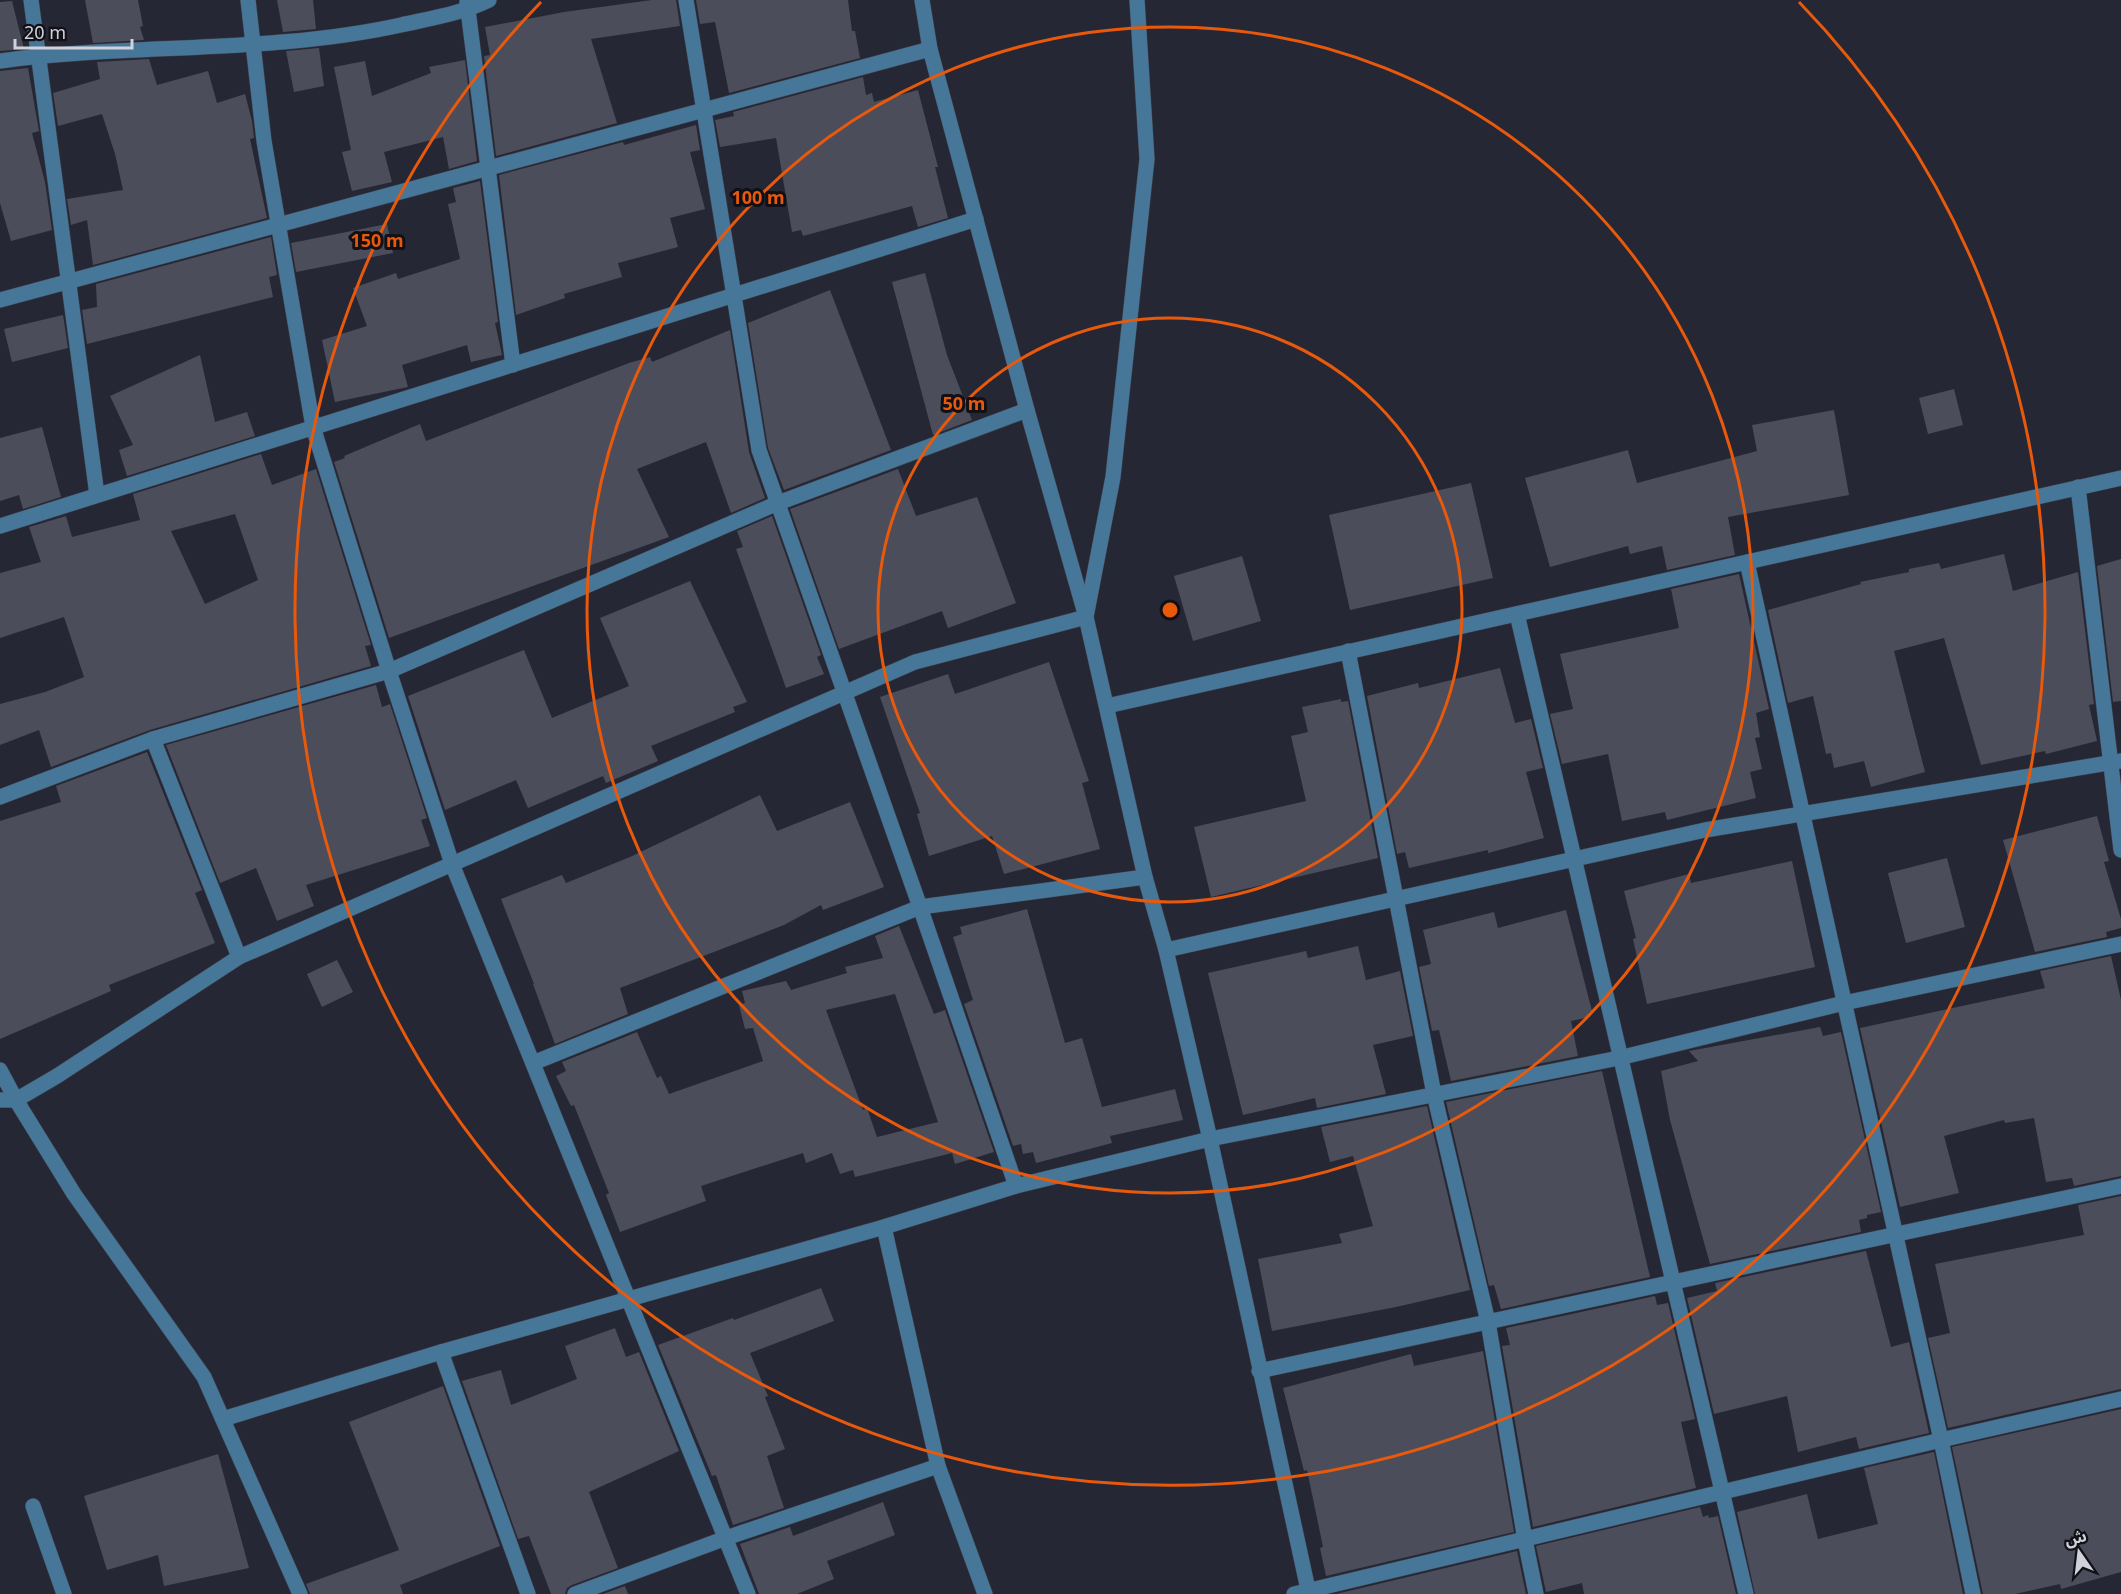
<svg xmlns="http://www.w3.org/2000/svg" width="2121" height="1594" font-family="'Noto Sans','Noto Sans Arabic',sans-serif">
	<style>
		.building { fill: #4c4d5b; fill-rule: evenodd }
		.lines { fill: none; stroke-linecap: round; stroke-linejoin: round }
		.minor-casing { stroke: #41424f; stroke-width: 16 }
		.minor { stroke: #467798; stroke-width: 15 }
		.ring { fill: none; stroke: #e8590c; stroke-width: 3 }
		.centre { fill: #e8590c; stroke: #101016; stroke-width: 3 }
		.ring-label { font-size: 18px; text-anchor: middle; font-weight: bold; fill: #e8590c; stroke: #101016; stroke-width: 6; stroke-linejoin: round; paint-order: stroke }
	</style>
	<rect width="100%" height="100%" fill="#262734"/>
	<g class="building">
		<polygon points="85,0 138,0 143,26 140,27 144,40 93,43"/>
		<polygon points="277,0 313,0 316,29 283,32"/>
		<polygon points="652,0 676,0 680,26 591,39 617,123 496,156 484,56 490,55 485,27 564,12"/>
		<polygon points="696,0 848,0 852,31 855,31 860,58 729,93 715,22 700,24"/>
		<polygon points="12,1 24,49 0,51 0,2"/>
		<polygon points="319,48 324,86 294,92 286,51"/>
		<polygon points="149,59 157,85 208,71 217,103 245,94 252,121 254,138 250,139 267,218 93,265 87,220 71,225 67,199 123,190 115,154 102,114 58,126 53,93 100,79 97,62"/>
		<polygon points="465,60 477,161 449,169 443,137 384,152 392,182 352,191 342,152 351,150 334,67 365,61 372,96 431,73 429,67"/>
		<polygon points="28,68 39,131 32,133 45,182 52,230 11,241 0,203 0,71"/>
		<polygon points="863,77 866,95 872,93 874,102 918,90 938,167 935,167 948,218 918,227 912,206 803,236 801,230 792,232 776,138 720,147 715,120 734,116 733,112"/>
		<polygon points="696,125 700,150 690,152 705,209 670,218 678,247 618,263 622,277 564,294 565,298 516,315 499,175 623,142 624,145"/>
		<polygon points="480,181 498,322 495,323 502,355 471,362 467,345 402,365 408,387 335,402 322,340 367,326 353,288 396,273 398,279 460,259 448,204 456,202 453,188"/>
		<polygon points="387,224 393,253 296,272 291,243"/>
		<polygon points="271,237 277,275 269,277 273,297 87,344 82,310 97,307 96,284"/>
		<polygon points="925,273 947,355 972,420 933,435 892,282"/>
		<polygon points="830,290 891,450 784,490 768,448 748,323"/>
		<polygon points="63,315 68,348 12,362 4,329"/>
		<polygon points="730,330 749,452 765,498 731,513 706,442 637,469 669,537 389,638 334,462 345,458 344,456 420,424 426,441 629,363 650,357 652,362"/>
		<polygon points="200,355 215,422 247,412 255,436 127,476 119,450 133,445 110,396"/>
		<polygon points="1954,389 1963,425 1928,434 1919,398"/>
		<polygon points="1834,410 1849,495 1728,517 1735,555 1667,570 1662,546 1630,554 1628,546 1550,567 1525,478 1628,450 1637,483 1757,451 1752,425"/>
		<polygon points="42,427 61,497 23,509 19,495 0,501 0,438"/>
		<path d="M261,454L272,485L316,469L371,645L365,646L371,666L150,730L51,767L39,730L0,745V704L45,692L84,677L64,617L0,638V573L41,562L29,527L66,516L72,537L140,520L133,494ZM235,514L258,580L205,604L171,531Z"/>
		<polygon points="898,469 916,516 977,497 1016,603 948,628 942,611 839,649 790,509"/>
		<polygon points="1471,483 1493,578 1350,610 1329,515"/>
		<polygon points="772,516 821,655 817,657 824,674 786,688 736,549 743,547 737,531"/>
		<polygon points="2004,554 2013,591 2078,572 2094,704 2089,705 2097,741 2046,754 2045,751 1981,765 1944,638 1894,651 1925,772 1871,787 1864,761 1834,768 1831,753 1826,754 1813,696 1788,703 1768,610 1861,584 1860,582 1909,572 1909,569 1939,563 1941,569"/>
		<polygon points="1242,556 1261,621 1193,641 1174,576"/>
		<polygon points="2121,559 2121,701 2113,702 2097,566"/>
		<polygon points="1739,574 1769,709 1756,713 1760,737 1755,738 1762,769 1750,772 1756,798 1667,820 1665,812 1622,821 1608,754 1562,764 1550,714 1573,709 1560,654 1679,628 1671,589"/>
		<polygon points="690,581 747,702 733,707 735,712 651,746 658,761 606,783 603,776 528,808 516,780 445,810 408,696 524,650 552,718 629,686 600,618"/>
		<polygon points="1049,662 1089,781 1082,783 1100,849 1004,874 992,836 929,856 917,814 920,813 880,697 948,674 955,694"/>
		<polygon points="1500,668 1515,723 1531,719 1543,768 1526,772 1544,838 1488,853 1488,850 1409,868 1405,852 1397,854 1367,696 1418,683 1419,688"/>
		<polygon points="376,685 382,707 390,704 427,818 421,820 430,846 306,885 314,906 277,921 256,868 220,883 166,745"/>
		<polygon points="1341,699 1341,702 1348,701 1378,858 1211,897 1194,827 1306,801 1291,736 1308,732 1302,707"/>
		<polygon points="147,752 202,890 195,893 215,943 109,985 111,991 0,1039 0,821 61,802 56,786"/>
		<polygon points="760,795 777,831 850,802 884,887 823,910 821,905 784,925 620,988 628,1014 555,1044 533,984 534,984 501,899 562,875 566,883 630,857"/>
		<polygon points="2097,816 2109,861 2104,862 2121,919 2121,928 2106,932 2107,937 2035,952 2003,840"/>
		<polygon points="1947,858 1965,927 1906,943 1888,873"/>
		<polygon points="1792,861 1815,967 1647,1004 1633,939 1636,938 1624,891 1689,874 1691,883"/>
		<polygon points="1027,909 1065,1043 1082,1038 1102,1107 1175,1089 1183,1120 1110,1136 1112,1143 1036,1163 1033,1152 1023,1154 1021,1144 1013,1146 964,1004 973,1000 953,937 962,934 960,927"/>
		<polygon points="1566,910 1592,1011 1589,1012 1590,1017 1571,1021 1578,1056 1451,1081 1439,1030 1432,1031 1419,967 1431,964 1423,930 1494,912 1498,928"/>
		<path d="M899,926L934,1014L945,1010L994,1152L955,1164L952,1153L855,1177L853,1170L840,1174L832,1153L806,1163L803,1153L701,1186L706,1201L620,1232L606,1195L609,1193L574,1105L571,1106L556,1076L566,1071L562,1062L637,1032L657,1078L661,1076L669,1094L763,1061L753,1028L745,1029L739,1005L745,1003L742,991L786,981L791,990L847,973L845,967L883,958L875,936ZM895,994L938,1122L877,1137L867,1108L863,1110L826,1010Z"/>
		<polygon points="1358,946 1366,980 1400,971 1413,1036 1373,1045 1386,1094 1317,1108 1315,1098 1243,1115 1208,973 1306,951 1308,958"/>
		<polygon points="2111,956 2121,1000 2121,1176 2074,1186 2072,1178 2046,1182 2034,1118 2005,1123 2004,1120 1944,1136 1959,1193 1900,1207 1860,1028 2045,988 2040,971"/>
		<polygon points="337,960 353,992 322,1007 307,974"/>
		<polygon points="1820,1027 1823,1036 1841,1032 1881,1212 1867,1215 1867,1218 1859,1220 1861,1232 1710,1264 1670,1120 1661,1071 1698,1061 1689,1051"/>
		<polygon points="1602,1071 1650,1277 1501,1309 1494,1285 1489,1286 1446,1102"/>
		<polygon points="1427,1106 1470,1290 1396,1307 1272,1331 1258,1259 1342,1243 1339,1234 1373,1226 1353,1156 1330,1162 1321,1127"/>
		<polygon points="2121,1196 2121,1389 1948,1428 1928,1338 1950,1333 1935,1264 2084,1235 2078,1205"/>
		<polygon points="1866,1251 1891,1347 1909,1342 1929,1433 1859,1449 1856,1437 1798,1452 1787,1396 1714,1414 1687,1298 1717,1291 1715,1283"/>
		<polygon points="821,1288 834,1321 750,1353 768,1396 765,1397 785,1449 767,1456 784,1508 733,1525 716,1475 712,1476 658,1345 733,1318 734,1320"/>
		<polygon points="1655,1296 1657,1305 1668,1303 1695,1419 1681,1422 1696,1488 1533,1527 1502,1346 1510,1345 1506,1328"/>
		<polygon points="615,1328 626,1357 639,1352 679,1451 589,1492 618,1568 572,1585 567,1588 565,1594 551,1594 529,1536 518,1539 462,1381 501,1370 511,1405 577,1379 565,1346"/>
		<polygon points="1483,1351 1514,1532 1326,1576 1320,1548 1323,1547 1307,1470 1304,1471 1283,1388 1411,1354 1414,1366"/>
		<polygon points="443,1386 500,1546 400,1585 403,1594 310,1594 306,1584 399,1550 349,1422"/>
		<polygon points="2121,1409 2121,1572 2061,1589 2060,1584 2015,1594 1983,1594 1952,1447"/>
		<polygon points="1934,1452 1963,1594 1755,1594 1737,1512 1807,1494 1818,1539 1878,1524 1864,1468"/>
		<polygon points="218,1454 249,1568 164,1586 158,1555 107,1570 84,1496"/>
		<polygon points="883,1502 895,1535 827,1561 834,1579 797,1594 759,1594 740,1544 790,1527 793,1536"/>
		<polygon points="1700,1507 1703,1517 1708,1515 1709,1518 1718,1516 1736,1594 1584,1594 1582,1583 1546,1592 1536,1546"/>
		<polygon points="1517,1551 1526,1594 1336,1594"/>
		<polygon points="625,1586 628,1594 603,1594"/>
	</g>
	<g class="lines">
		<g class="minor-casing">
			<g id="minor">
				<polyline points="31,0 97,495"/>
				<polyline points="248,0 264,141 313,427 389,671 452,864 748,1594"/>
				<polyline points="686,0 759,450 920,907 1016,1186"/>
				<polyline points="922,0 930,49 1027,410 1086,617 1145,877 1166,950 1210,1139 1309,1594"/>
				<polyline points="467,2 513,365"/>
				<path d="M0,61C133,43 269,54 401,25C432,18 460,14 489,0"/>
				<polyline points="0,300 930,49"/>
				<polyline points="2078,487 2121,850"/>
				<polyline points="0,526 976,219"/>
				<polyline points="1747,562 1941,1440 1973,1594"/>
				<polyline points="1517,614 1746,1594"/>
				<polyline points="1348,651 1434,1094 1488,1322 1525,1540 1536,1594"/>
				<polyline points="1107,706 2121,478"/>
				<polyline points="153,739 239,957"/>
				<polyline points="0,797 153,739 389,671 778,503 1027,410"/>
				<polyline points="1166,950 1705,830 2121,761"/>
				<polyline points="533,1063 920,907 1145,877"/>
				<polyline points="0,1070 16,1100 74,1194 204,1377 300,1594"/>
				<polyline points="0,1100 16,1100 57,1076 239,957 915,662 1086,617 1113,477 1147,159 1137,0"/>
				<polyline points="884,1227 938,1466 985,1594"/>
				<polyline points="441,1352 528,1594"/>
				<polyline points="1259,1371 2121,1186"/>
				<polyline points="223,1419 441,1352 884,1227 1016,1186 1210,1139 1619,1058 1844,1003 2121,944"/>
				<polyline points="33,1506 64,1594"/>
				<polyline points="575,1594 726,1538 938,1466"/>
				<polyline points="1294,1594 1941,1440 2121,1399"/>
			</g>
		</g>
		<use href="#minor" class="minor"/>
	</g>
	<g class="ring">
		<circle cx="1170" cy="610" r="292"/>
		<circle cx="1170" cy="610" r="583"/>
		<path d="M1799 2A875 875 0 1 1 541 2"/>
	</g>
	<circle cx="1170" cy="610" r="9" class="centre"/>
	<g class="ring-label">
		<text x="758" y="204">100 m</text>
		<text x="377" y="247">150 m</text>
		<text x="964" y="410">50 m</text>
	</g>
	<g transform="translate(2079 1552) rotate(346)" stroke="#101016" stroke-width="4.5" paint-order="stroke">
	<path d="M0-4.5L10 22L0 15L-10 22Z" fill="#d0d1da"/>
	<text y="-9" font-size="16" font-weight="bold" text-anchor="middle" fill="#d0d1da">ش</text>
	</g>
	<path d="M15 39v9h117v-9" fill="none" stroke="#d0d1da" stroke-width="3"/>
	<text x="24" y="39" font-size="18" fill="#d0d1da" stroke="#101016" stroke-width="4.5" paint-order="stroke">20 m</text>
</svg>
